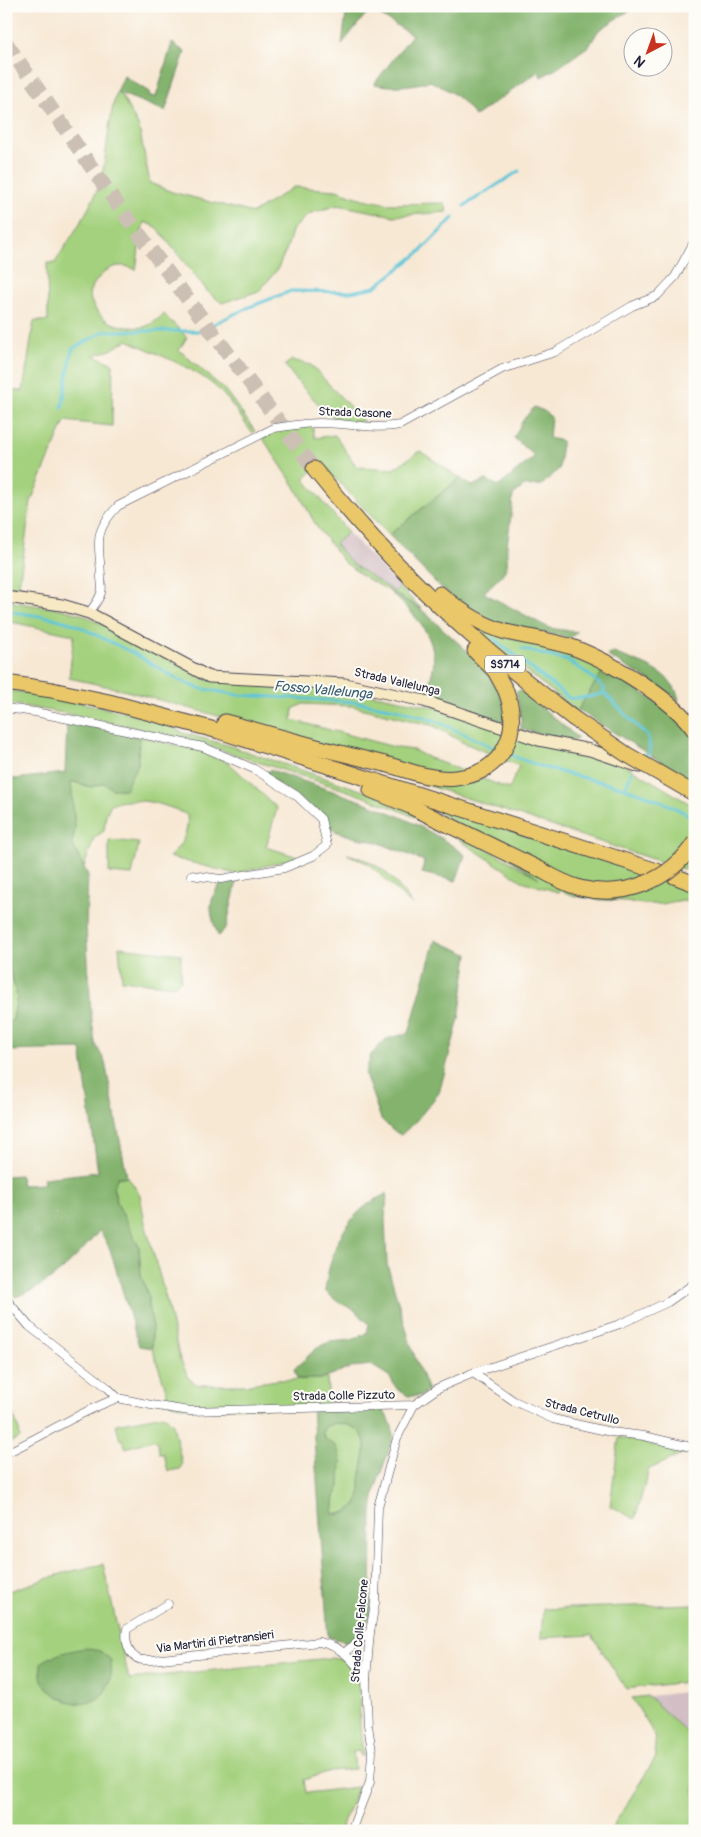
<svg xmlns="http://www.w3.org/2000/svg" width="701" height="1837" font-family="Pangolin,sans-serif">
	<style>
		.industrial { fill: #d2bec4 }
		.green { fill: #a4d17e; stroke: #637a5c; fill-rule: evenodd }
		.forest { fill: #83b36d; stroke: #526a54; fill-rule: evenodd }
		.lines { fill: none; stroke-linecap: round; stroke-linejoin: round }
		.stream { stroke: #5cc5d8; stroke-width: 3 }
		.highway-tunnel { stroke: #ccc0b5; stroke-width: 15; stroke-dasharray: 15 8; stroke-linecap: butt }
		.street-casing { stroke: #424052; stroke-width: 9 }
		.secondary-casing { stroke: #424052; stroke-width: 13 }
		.highway-casing { stroke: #424052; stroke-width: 17 }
		.street { stroke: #fff; stroke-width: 8 }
		.secondary { stroke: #f7e9c3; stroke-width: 11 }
		.highway { stroke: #eac769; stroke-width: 15 }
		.highway-bridge-casing { stroke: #424052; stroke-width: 17; stroke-linecap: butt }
		.highway-bridge { stroke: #eac769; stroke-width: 15 }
		.labels { text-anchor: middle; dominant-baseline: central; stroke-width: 4; stroke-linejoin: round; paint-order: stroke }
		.shield { fill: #fdfcf7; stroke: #646373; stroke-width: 1 }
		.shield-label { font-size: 11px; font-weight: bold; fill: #22223b }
		.street-label { font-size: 12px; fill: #22223b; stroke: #fdfcf7 }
		.water-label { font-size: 14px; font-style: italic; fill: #365b72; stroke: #fdfcf7 }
	</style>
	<rect width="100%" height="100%" fill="#fdfcf7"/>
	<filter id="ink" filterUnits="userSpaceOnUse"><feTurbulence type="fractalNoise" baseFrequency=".02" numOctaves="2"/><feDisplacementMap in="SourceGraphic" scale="10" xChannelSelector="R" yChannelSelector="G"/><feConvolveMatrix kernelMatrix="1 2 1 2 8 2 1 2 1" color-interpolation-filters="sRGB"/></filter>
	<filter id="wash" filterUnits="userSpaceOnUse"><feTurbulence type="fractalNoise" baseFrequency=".0096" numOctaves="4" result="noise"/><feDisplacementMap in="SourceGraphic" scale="20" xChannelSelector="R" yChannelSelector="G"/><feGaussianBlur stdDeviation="1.12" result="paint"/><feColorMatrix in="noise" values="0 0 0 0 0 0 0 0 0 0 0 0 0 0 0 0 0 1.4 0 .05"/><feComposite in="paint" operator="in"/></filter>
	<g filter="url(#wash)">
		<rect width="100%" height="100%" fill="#f7e8d4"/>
		<g class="industrial">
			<polygon points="348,532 399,587 395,592 352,564 335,544"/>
			<polygon points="695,1691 695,1740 648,1696"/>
		</g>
		<g class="green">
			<path d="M117,92L121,95L139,127L150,183L172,192L253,213L294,187L336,190L363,199L389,204L445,203L447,212L394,216L338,205L308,214L292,231L287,248L277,270L259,291L222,303L208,292L156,227L144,222L141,235L136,270C114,258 98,274 89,293C93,313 107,325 128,327C133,327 139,328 144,327C151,325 158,319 164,314L187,337L179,350L225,390L255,431L252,433C240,416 227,395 210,382C188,365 152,352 127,340L111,350L94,355L113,364L112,426L65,421L31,501L18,592L6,589V390L23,391L34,321H48L47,263H55C71,235 94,207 102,175C108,148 108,118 117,92Z"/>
			<path d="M292,360L311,365L364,422C357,422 348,423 340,421C329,418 292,377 285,365Z"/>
			<polygon points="312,425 315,438 335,435 357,467 393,469 420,451 460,478 389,535 321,463 304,479 348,532 335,544 352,564 395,592 399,587 422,609 366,578 344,562 317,527 294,485 262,437 278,429"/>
			<path d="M6,601L61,609L84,615L209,680L336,687L435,707L617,760L695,807V873L399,776L402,766L119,689L69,678L74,635L6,621ZM303,704L352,706L434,726L462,742L519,766L509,789L429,758L413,750L398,748L292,720L293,709Z"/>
			<polygon points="481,630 561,650 604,669 577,711 512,660 481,633"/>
			<polygon points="6,690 57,697 158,720 183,733 230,746 387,799 489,850 539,878 425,803 695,890 695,902 683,900 661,904 642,904 626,901 602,900 575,896 562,891 558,892 537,886 522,881 444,830 394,808 351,792 184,738 80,716 6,703"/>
			<path d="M139,736L205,752L229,763L277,808L266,847L298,857L236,874L169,857C182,846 189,832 187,815C164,803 136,796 111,804L106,814L104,831L94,838L84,867L72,844L75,828L70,781L91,787L104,783L112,789H126L130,778L138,764Z"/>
			<polygon points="109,840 139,843 132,875 109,873"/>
			<path d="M347,854C381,862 394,878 413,906L369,864Z"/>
			<polygon points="119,947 181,954 181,980 174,986 122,980"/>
			<polygon points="6,954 17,997 13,1019 6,1025"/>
			<polygon points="118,1177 127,1177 133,1184 140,1195 145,1223 165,1295 180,1359 189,1379 198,1385 243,1385 277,1380 320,1379 327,1376 329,1407 191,1408 171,1404 152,1348 152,1322 149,1311 149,1298 141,1275 139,1247 117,1203 113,1186"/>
			<polygon points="6,1397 19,1430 20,1438 6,1444"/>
			<polygon points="164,1415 173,1424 182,1464 180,1469 168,1471 164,1454 160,1454 156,1439 126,1448 122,1439 120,1440 116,1424"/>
			<path d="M334,1423C343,1424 354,1425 360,1432C371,1445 361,1465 360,1481C360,1487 361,1494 358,1500C353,1510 343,1515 333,1514L335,1496L340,1487L336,1446L325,1439L322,1433L325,1427Z"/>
			<polygon points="619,1437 686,1453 649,1469 635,1519 610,1506"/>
			<polygon points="103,1564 129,1679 330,1658 346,1660 359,1677 360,1725 363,1756 360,1756 359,1751 353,1752 355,1769 330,1771 304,1780 306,1793 358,1787 341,1828 333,1831 6,1831 6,1592 64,1573"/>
			<polygon points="695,1604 695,1681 626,1689 592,1635 541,1638 543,1609"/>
			<polygon points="648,1696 695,1740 695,1831 610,1831 656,1757 654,1734 632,1698"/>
		</g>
		<g class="forest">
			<path d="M347,6H638L622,15L598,31L590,45L558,68L541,77L539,71L475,116C462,99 451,90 430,81C411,86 394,88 374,84L412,35L370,9L342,44Z"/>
			<polygon points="172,43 185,52 165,111 117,92 124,76 149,92 150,96 156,97"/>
			<path d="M534,407L544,411L551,417L549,438L562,441L559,469L542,485L524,486L513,495C512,513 509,529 507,546C506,553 508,560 507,566C503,577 491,584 484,593L549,628L577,632L570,638L496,623L455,599L436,583L389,535L460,478L472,486L486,480L499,486L535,456L514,438L523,420Z"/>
			<path d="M388,590L422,610L486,668L503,700L505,722L422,696C450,651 423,621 388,590Z"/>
			<path d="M611,652C635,662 675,670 679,701L664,689L608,656Z"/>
			<path d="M604,669C626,683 691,719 695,745C697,757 695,771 695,783L578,710Z"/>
			<polygon points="521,690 578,738 570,742 521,729 521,717 516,692"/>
			<path d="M67,722L139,736L138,764L130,778L126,789H112L104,783L91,787L71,781L75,828L72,844L88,875L86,926L91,1013L95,1043L105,1062L127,1177H118L113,1187L117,1203L139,1247L141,1275L149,1298V1311L152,1321V1348L139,1346L110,1249L100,1230C77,1257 50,1287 15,1297L6,1285V1273L11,1269L6,1245V1176L20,1175L22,1185L44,1184L43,1178L98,1172L81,1049L6,1051V1025L13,1019L17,997L6,953V778L15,779L65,773Z"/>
			<path d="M271,770C337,794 409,811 465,855L456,881L422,873L424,861L377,842L353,837L326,828L313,809L263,773Z"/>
			<path d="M222,881H237L226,928L218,936C210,911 206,904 222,881Z"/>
			<polygon points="435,940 468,954 459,1019 439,1093 416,1121 401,1135 392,1130 381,1119 365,1074 371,1055 386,1039 409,1033"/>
			<path d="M387,1193L385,1220L387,1264L412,1349L428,1391L420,1396H408L397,1389L389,1376L371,1365L353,1367L320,1379H297L294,1369L317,1348L329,1342L352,1340L367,1333L369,1324L353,1309L338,1302L325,1291C329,1259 340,1225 367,1205C373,1200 381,1197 387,1193Z"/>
			<path d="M379,1408C389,1415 394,1427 393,1438L375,1490L372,1512L371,1611C367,1626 363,1635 348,1642L328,1637L312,1410ZM334,1423C343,1424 354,1425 360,1432C371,1445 361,1465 360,1481C360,1487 361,1494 358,1500C353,1510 343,1516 333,1514L335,1496L340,1487L341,1460L336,1446L325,1439L322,1433L325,1427Z"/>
			<path d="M85,1648L100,1651L111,1660C111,1667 112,1676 109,1683C98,1715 57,1705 43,1682C40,1678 41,1669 41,1663C54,1654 69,1651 85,1648Z"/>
		</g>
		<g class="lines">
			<g class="stream">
				<polyline points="464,206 519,171"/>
				<polyline points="62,408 72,349 105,331 199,331 247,308 291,291 351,292 375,287 420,252 453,218"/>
				<polyline points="6,611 53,618 74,624 135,654 179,680 198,688 238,695 356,702 396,709 436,721 499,750"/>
				<path d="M494,639L569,698C581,699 592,697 604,693"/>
				<polyline points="522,649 568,661 587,673 604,688 604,693 648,737 650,751 646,756"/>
				<path d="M507,753C544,771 585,777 624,788C649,795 673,806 695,818"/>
				<polyline points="625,788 632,771"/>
			</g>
		</g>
	</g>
	<g filter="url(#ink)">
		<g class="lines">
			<polyline class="highway-tunnel" points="6,43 114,200 314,469"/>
			<g class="street-casing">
				<g id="street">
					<path d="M89,613C93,607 99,600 101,593C103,589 101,582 101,577C100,543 91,534 118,506L274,428C289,426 304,423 320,423C346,423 374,430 400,425L502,369L555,352L632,306L657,296L675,277L695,240"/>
					<polyline points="6,708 35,712 203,747 254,769 297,796 321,819 327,845 313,856 284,868 221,879 191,875"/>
					<polyline points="6,1299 29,1326 108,1388 118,1398 151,1405 190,1411 414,1405 438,1388 473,1373 620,1324 668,1302 695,1283"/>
					<polyline points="473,1373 514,1401 553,1419 611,1432 644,1436 695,1448"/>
					<path d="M6,1453C44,1436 78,1412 118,1398"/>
					<path d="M168,1604L127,1629C125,1637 127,1652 135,1657C139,1661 146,1660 152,1660L319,1642C342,1646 354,1661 366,1679"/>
					<polyline points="345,1652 370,1632"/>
					<polyline points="351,1831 370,1782 372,1752 368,1725 366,1679 370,1632 375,1603 378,1507 397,1438 414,1405"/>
				</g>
			</g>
			<g class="secondary-casing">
				<polyline id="secondary" points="6,597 62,605 89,613 209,677 345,684 424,701 539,740 590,750 640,767"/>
			</g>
			<g class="highway-casing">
				<g id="highway">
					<path d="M314,469C364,531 418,589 478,641C508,668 541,693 573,718"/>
					<path d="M440,594C459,610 481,625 506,632C527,637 548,640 569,646C606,659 673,698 695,731"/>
					<polyline points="475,651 495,671 506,691"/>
					<polyline points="6,683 52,690 109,702 219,731 657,871"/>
					<polyline points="225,722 324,749 385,764"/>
					<polyline points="371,790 410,806 541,870"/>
					<polyline points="674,876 695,884"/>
				</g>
			</g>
			<use href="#street" class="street"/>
			<use href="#secondary" class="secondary"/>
			<use href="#highway" class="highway"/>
			<g class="highway-bridge-casing">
				<g id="highway-bridge">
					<polyline points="573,718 626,754 695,794"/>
					<path d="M385,764C408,770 433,781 456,778C503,773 522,733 506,691"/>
					<path d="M541,870C553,877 566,884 580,888C624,899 670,881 695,842"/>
				</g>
			</g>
			<use href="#highway-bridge" class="highway-bridge"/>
		</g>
	</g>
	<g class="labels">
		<rect class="shield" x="485" y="655.5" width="40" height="17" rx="4"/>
		<g class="shield-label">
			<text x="505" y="664">SS714</text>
		</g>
		<g class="street-label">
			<text transform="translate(355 413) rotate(2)">Strada Casone</text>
			<text transform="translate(397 682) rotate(13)">Strada Vallelunga</text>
			<text transform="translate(344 1396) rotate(-1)">Strada Colle Pizzuto</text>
			<text transform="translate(582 1412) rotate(14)">Strada Cetrullo</text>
			<text transform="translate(360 1631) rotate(-85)">Strada Colle Falcone</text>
			<text transform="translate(215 1642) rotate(-7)">Via Martiri di Pietransieri</text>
		</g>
		<g class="water-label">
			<text transform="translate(323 690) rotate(5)">Fosso Vallelunga</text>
		</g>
	</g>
	<rect width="701" height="1837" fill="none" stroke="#fdfcf7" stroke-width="25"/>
	<g transform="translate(648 52) rotate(221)"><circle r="24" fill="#fdfcf7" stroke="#a5a5ac"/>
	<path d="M0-4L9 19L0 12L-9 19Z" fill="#c8321e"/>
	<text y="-8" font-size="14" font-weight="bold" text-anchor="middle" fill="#22223b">N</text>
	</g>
</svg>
